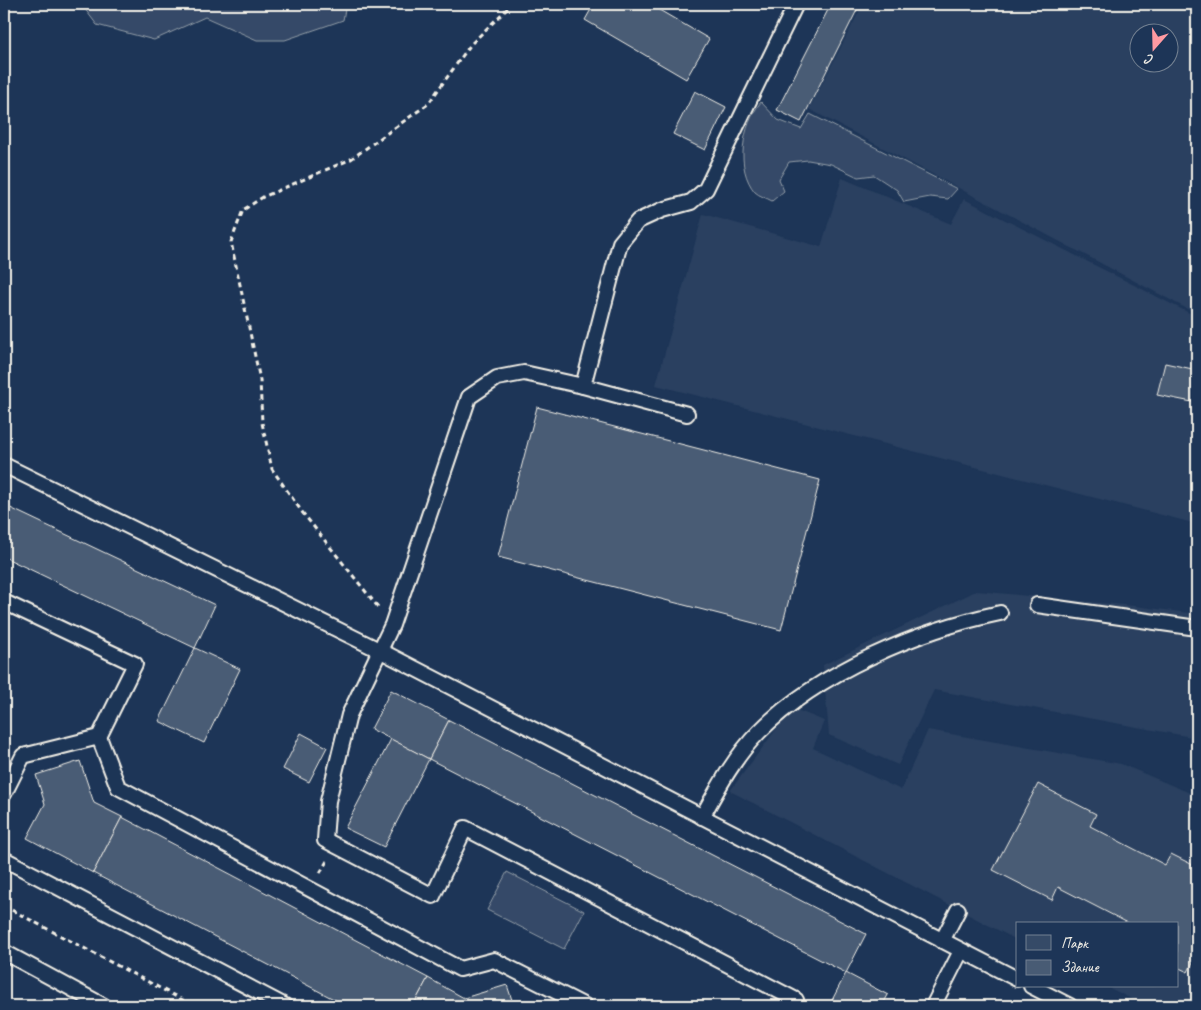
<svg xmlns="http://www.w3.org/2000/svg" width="1201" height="1010" font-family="Caveat,sans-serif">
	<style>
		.built { fill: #2a4060; fill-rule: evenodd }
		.green { fill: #354a67; stroke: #949ea8 }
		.building { fill: #485b74; stroke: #f4f1e8 }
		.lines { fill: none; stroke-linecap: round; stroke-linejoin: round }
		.lane-casing { stroke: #f4f1e8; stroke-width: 18 }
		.path { stroke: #f4f1e8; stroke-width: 3; stroke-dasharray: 5 4; stroke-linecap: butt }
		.lane { stroke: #1d3557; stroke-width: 14 }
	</style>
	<rect width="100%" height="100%" fill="#1d3557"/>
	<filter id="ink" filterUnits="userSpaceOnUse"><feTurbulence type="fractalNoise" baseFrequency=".02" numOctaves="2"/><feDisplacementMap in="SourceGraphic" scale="10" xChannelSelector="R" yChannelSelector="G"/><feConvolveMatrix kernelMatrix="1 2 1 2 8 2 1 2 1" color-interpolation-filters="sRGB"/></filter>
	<g filter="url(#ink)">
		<g class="built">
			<path d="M863,4H1197V314L809,109ZM1138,32H1168V62H1138Z"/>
			<polygon points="842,178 951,224 964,199 1197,317 1197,524 656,385 703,214 821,247"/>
			<polygon points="976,591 1134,606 1197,614 1197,738 934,690 898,765 829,735 823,665"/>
			<polygon points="792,708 824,721 813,748 901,790 928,730 1121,764 1197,796 1197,1006 1145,1006 1106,986 1177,986 1177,924 1017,924 1017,940 730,791"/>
		</g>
		<g class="green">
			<polygon points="81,4 346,4 343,20 285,40 257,40 205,17 154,40 97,25"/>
			<path d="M761,102L778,120L801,129L810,114L957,189L948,199L930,197L904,202L897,190L874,175L858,177L831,164L808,160L789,162L779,179L784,191L772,201C767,198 759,196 755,192C735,168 742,125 761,102Z"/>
			<polygon points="507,872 584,911 564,949 487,910"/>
		</g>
		<g class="building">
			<polygon points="594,4 649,4 709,39 686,79 585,20"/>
			<polygon points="831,4 860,4 801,122 777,110"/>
			<polygon points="695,91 726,107 705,150 673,134"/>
			<polygon points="1165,363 1197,370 1197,403 1157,395"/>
			<polygon points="537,407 820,480 781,630 498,557"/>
			<polygon points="4,505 215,605 195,648 4,557"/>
			<polygon points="195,648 240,669 204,743 159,721"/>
			<polygon points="391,690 449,720 429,759 371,729"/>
			<polygon points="449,720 866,934 846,973 429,759"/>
			<polygon points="301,733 327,747 309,782 283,769"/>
			<polygon points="391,739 429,759 384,847 345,828"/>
			<polygon points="80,761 94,803 122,817 93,873 27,838 45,804 36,775"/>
			<polygon points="1038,784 1096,814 1090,826 1165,865 1171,854 1197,867 1197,954 1188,972 1177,967 1177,924 1130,924 1058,887 1052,900 993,870"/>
			<polygon points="122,817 428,978 413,1006 347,1006 93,873"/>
			<polygon points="846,973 888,995 882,1006 829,1006"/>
			<polygon points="428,978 464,998 507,985 514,1006 413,1006"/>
		</g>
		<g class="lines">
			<g class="lane-casing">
				<g id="lane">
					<polyline points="583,386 620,243 638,221 662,210 691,202 706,189 796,4"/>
					<polyline points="687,414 583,386 524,373 497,378 469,397 392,625 349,715 328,801 325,840 433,896 465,828 796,1000 793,1006"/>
					<polyline points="4,465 381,651 1017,979"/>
					<polyline points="4,602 135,664 99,737"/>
					<polyline points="1037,605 1197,628"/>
					<polyline points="4,794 23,756 99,737 118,787 460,969 494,960 585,1006"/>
					<path d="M702,817C718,788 735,756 759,732C818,672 919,630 1000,613"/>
					<polyline points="4,859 285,1006"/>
					<polyline points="942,941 958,910"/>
					<polyline points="4,952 104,1006"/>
					<polyline points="1031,986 1070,1006"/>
					<polyline points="933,1006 961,951"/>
				</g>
			</g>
			<g class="path">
				<polyline points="378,607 302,512 272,469 262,423 260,380 231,242 243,210 263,197 351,159 428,104 471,44 512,4"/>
				<polyline points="320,873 327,861"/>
				<polyline points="4,906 194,1006"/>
			</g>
			<use href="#lane" class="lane"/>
		</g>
	</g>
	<rect width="1201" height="1010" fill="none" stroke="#1d3557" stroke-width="20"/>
	<rect x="10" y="10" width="1181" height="990" fill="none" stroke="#f4f1e8" stroke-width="2" filter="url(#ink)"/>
	<rect x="1016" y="922" width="162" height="65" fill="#1d3557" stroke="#738091"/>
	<rect x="1026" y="935" width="25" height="15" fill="#354a67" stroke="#738091"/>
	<text x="1061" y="948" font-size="15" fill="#f4f1e8">Парк</text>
	<rect x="1026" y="960" width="25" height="15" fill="#485b74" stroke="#738091"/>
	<text x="1061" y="972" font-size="15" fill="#f4f1e8">Здание</text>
	<g transform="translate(1154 48) rotate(200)"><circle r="24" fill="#1d3557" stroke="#738091"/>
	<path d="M0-4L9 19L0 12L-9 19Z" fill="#ff9aa2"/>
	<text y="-8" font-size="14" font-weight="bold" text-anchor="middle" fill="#f4f1e8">С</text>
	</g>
</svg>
